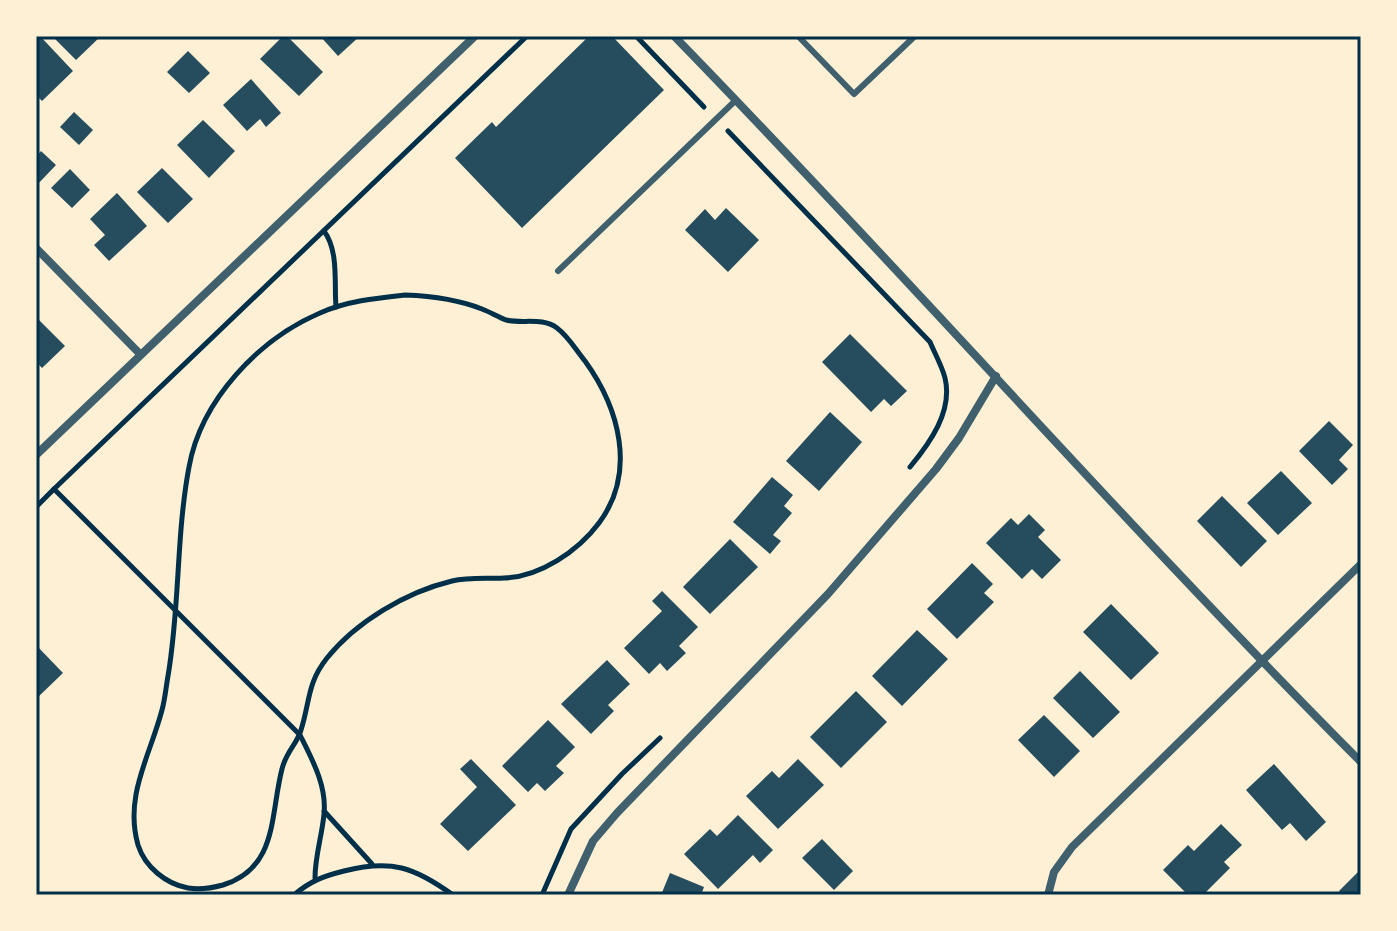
<svg xmlns="http://www.w3.org/2000/svg" width="1397" height="931" font-family="Figtree,sans-serif">
	<style>
		.building { fill: #264d5e }
		.lines { fill: none; stroke-linecap: round; stroke-linejoin: round }
		.path { stroke: #003049; stroke-width: 5 }
		.service { stroke: #3f606c; stroke-width: 6 }
		.minor { stroke: #3f606c; stroke-width: 8 }
		.neatline { fill: none; stroke: #003049; stroke-width: 3 }
	</style>
	<rect width="100%" height="100%" fill="#fdf0d5"/>
	<g class="building">
		<polygon points="40,36 73,71 42,101 36,95 36,39"/>
		<polygon points="52,36 101,36 76,60"/>
		<polygon points="283,36 287,36 323,72 299,96 260,59"/>
		<polygon points="320,36 360,36 338,56"/>
		<polygon points="589,36 612,36 664,90 522,228 455,158 492,122 496,127"/>
		<polygon points="188,51 210,73 189,93 167,72"/>
		<polygon points="251,79 281,113 266,127 260,119 247,131 223,105"/>
		<polygon points="74,112 93,130 79,145 60,127"/>
		<polygon points="203,120 235,151 209,178 177,145"/>
		<polygon points="41,151 56,165 36,186 36,157"/>
		<polygon points="162,168 193,199 168,223 137,192"/>
		<polygon points="70,169 90,190 72,208 51,188"/>
		<polygon points="117,193 147,226 109,261 94,245 105,235 90,219"/>
		<polygon points="726,208 759,240 728,272 685,230 705,209 715,220"/>
		<polygon points="36,317 65,346 42,368 36,362"/>
		<polygon points="850,334 907,391 891,406 884,399 871,412 822,362"/>
		<polygon points="830,412 862,442 819,491 786,461"/>
		<polygon points="1329,421 1353,445 1339,460 1348,469 1332,485 1299,451"/>
		<polygon points="1281,471 1312,503 1278,535 1247,503"/>
		<polygon points="772,477 793,495 784,506 792,513 773,535 781,541 770,554 733,522"/>
		<polygon points="1222,496 1267,541 1241,567 1197,521"/>
		<polygon points="1029,514 1045,530 1038,537 1061,560 1042,579 1032,569 1022,579 986,543 1011,518 1018,525"/>
		<polygon points="730,539 758,567 710,614 683,587"/>
		<polygon points="972,563 993,584 984,593 994,602 957,639 927,609"/>
		<polygon points="662,591 698,627 679,646 686,653 667,671 660,663 649,674 624,648 662,611 652,601"/>
		<polygon points="1111,604 1159,653 1131,680 1083,632"/>
		<polygon points="917,630 948,659 902,706 872,676"/>
		<polygon points="36,645 63,673 36,699"/>
		<polygon points="607,660 630,684 608,705 614,711 591,734 561,704"/>
		<polygon points="1080,671 1120,712 1093,738 1053,698"/>
		<polygon points="856,691 887,722 841,768 810,737"/>
		<polygon points="1044,715 1080,751 1054,777 1018,740"/>
		<polygon points="548,720 575,747 556,766 564,773 545,791 537,783 528,792 502,766"/>
		<polygon points="471,759 516,805 468,851 440,824 477,787 460,769"/>
		<polygon points="798,759 824,785 778,829 746,796 772,771 779,778"/>
		<polygon points="1274,764 1326,822 1306,841 1290,823 1282,830 1246,790"/>
		<polygon points="738,815 773,850 760,863 753,855 718,889 684,854 710,829 717,836"/>
		<polygon points="1221,824 1242,845 1224,862 1230,868 1203,895 1188,895 1163,870 1188,845 1194,851"/>
		<polygon points="822,839 853,871 834,890 802,858"/>
		<polygon points="1361,869 1361,895 1343,895 1339,891"/>
		<polygon points="670,873 704,887 701,895 661,895"/>
	</g>
	<g class="lines">
		<g class="path">
			<polyline points="636,36 704,107"/>
			<path d="M728,131L930,342C935,354 942,366 945,378C953,411 930,443 910,467"/>
			<path d="M324,231C339,251 334,284 336,307"/>
			<path d="M405,295C431,296 457,299 482,309C490,312 498,317 506,320C523,324 542,317 557,328C568,336 576,350 585,361C619,408 637,472 599,523C578,551 540,577 504,578C486,579 469,577 452,581C406,592 356,622 327,658C307,683 310,702 301,730C297,744 286,752 282,769C270,815 278,868 223,885C212,888 200,890 188,888C166,884 145,867 138,845C124,796 150,756 162,710C165,699 166,687 168,676C180,606 176,536 189,467C201,400 259,339 320,313C347,301 377,298 405,295Z"/>
			<polyline points="36,507 54,489"/>
			<polyline points="324,811 372,864"/>
			<path d="M315,878C315,856 322,836 324,814C327,786 312,759 300,735L54,489L527,36"/>
			<path d="M294,895C310,881 324,876 344,871C391,859 414,867 453,895"/>
			<polyline points="542,895 571,829 622,774 660,738"/>
		</g>
		<g class="service">
			<polyline points="798,36 854,94 915,36"/>
			<polyline points="558,271 736,100"/>
		</g>
		<g class="minor">
			<path d="M674,36C907,275 1126,526 1361,762"/>
			<polyline points="36,248 140,354"/>
			<polyline points="36,455 475,36"/>
			<polyline points="568,895 593,841 617,813 828,594 936,469 959,438 996,376"/>
			<polyline points="1048,895 1054,872 1072,847 1361,564"/>
		</g>
	</g>
	<rect width="1397" height="931" fill="none" stroke="#fdf0d5" stroke-width="76"/>
	<rect x="38" y="38" width="1321" height="855" class="neatline"/>
</svg>
